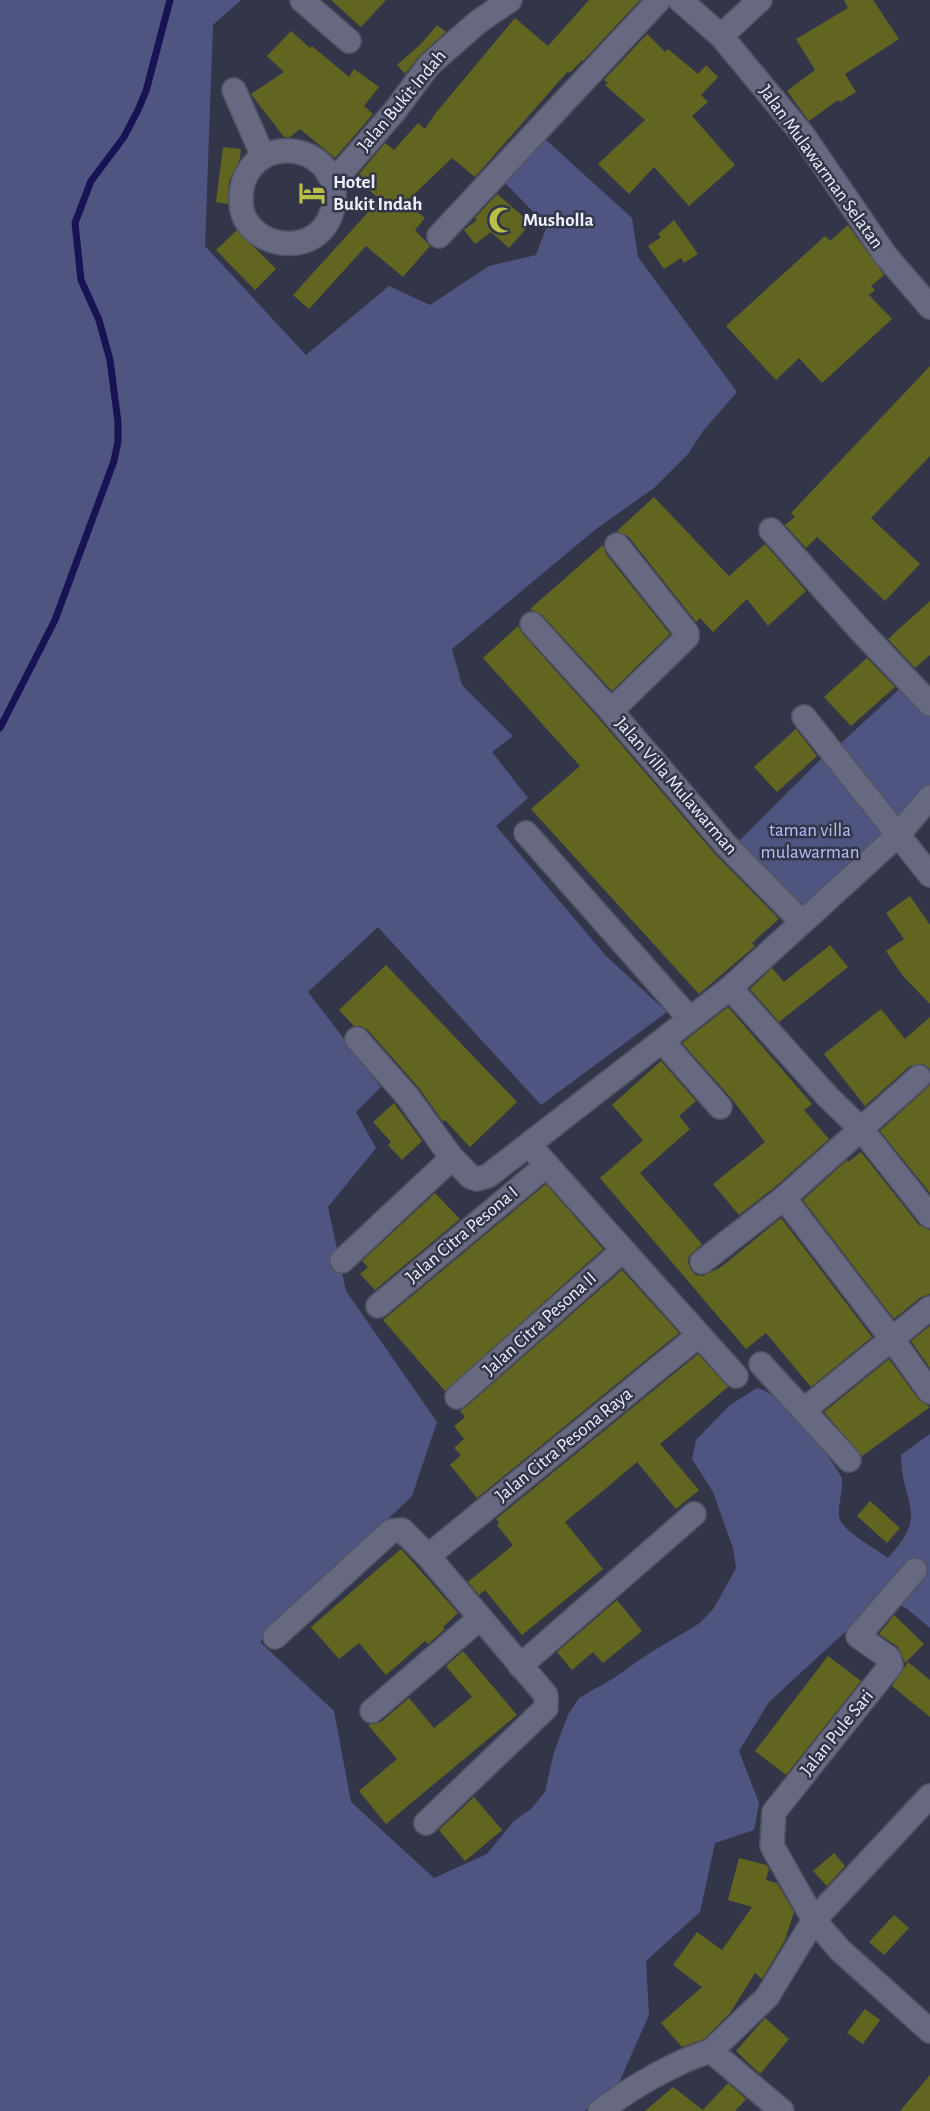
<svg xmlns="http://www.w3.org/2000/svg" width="930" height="2111" font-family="'Alegreya Sans',sans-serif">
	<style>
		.green { fill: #4f5580 }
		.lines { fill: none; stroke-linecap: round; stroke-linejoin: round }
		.stream { stroke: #181355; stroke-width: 7 }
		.building { fill: #626520 }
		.minor-casing { stroke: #525465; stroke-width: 26 }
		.minor { stroke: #66697f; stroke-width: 23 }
		.labels { text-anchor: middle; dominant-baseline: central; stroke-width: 5; stroke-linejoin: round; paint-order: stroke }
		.street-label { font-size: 19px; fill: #eef1fd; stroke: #333649 }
		.poi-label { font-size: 19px; font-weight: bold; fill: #eef1fd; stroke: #333649; text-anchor: start }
		.park-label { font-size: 19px; fill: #b5bffb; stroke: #333649 }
	</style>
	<rect width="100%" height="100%" fill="#333649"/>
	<g class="green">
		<path d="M0,0H241L213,25L205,246L306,355L389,286L430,305L489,266L536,255L547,226L504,182L545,139L632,218L638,257L737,392L703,431L688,454L654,488L596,529L452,649L462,685L513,736L492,752L528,798L496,826L606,956L667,1012L541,1105L378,927L308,992L381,1087L356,1112L376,1148L328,1207L346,1291L437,1422L412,1496L260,1642L334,1711L351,1802L434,1878L487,1854L514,1821L531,1809L545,1792L554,1752L568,1715L579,1698L614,1678L648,1654L700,1623L714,1608L736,1568L733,1548L713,1492L692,1459L696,1440L730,1405L757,1388C784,1393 828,1453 842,1478C843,1491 838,1503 839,1516C839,1529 876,1549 888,1558C930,1512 902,1507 901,1455L930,1434V1628L906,1608L882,1598L769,1702L739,1751L759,1803L754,1830L715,1843L700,1912L646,1961L649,2015L618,2085L584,2111H0Z"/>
		<polygon points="907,682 930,702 930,788 898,828 835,749"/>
		<polygon points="826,754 892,834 801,915 734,846"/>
	</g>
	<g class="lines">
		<polyline class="stream" points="0,728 55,620 114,461 118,441 118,422 110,360 99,320 81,280 75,223 91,181 124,137 138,110 146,91 170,0"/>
	</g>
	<g class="building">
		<polygon points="331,0 386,0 361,27"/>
		<polygon points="589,0 640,0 583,61 582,60 570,73 568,71 475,177 452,158 405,203 425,218 415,230 430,246 403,277 366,246 309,309 293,295 380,199 355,179 385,143 394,150 418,123 425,129 435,114 515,18 548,46"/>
		<polygon points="844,0 873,0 899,39 845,74 856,92 840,102 838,100 809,121 787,91 815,70 796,39 848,8"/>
		<polygon points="437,25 446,32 420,55 405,74 397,65 420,45"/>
		<polygon points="291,31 310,48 312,46 349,77 354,69 379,87 364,106 373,114 335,158 300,129 290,137 284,137 251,94 284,72 267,56"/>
		<polygon points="647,34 665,52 668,49 698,74 706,65 718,77 701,95 708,102 692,116 735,165 689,206 654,167 629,194 598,164 645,120 605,85 608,83 604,80"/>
		<polygon points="223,147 241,149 240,159 229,181 228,204 216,202"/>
		<polygon points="497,194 531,223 509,248 491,232 475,244 464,230 477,220 475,218"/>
		<polygon points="674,220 698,254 684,263 681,258 664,269 648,246 661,237 658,234"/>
		<polygon points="848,225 884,275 871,286 875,290 869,295 892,319 822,383 799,358 776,380 726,326 825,236 830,241"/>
		<polygon points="237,230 276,269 255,290 216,250"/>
		<polygon points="930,366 930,456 871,518 920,564 885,601 817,537 806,548 785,525 795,517 791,513"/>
		<polygon points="654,497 729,576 765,544 806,591 768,626 747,599 713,632 700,618 696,622 628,536 617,531"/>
		<polygon points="603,545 606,554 670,634 612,691 542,615 530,609"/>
		<polygon points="930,601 930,655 915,668 888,639"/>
		<polygon points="518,626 522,633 600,720 715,854 779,919 752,943 755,946 699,994 531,809 580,766 483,658"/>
		<polygon points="867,658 895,687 851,726 824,697"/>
		<polygon points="796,729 817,756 777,792 754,767"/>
		<polygon points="910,896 930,925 930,1004 903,976 886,951 904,939 886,913"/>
		<polygon points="830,945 848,967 779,1022 750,989 772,968 784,982"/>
		<polygon points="386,965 517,1102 470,1147 445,1120 443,1122 419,1088 368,1030 361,1026 354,1026 339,1010"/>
		<polygon points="728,1007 812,1104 804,1110 829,1139 775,1187 739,1215 713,1184 765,1142 731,1098 682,1043"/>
		<polygon points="881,1009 905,1039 930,1017 930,1069 923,1064 910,1066 865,1106 824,1054"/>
		<polygon points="661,1061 696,1101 679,1116 690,1129 640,1173 702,1244 689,1256 688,1263 691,1270 696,1275 703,1276 721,1267 781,1218 872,1337 811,1387 766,1333 746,1349 600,1178 643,1140 612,1105"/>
		<polygon points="930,1085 930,1193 880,1131"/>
		<polygon points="394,1103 422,1141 402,1160 388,1145 391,1142 373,1122"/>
		<polygon points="861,1152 919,1225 930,1230 930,1294 921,1297 894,1319 803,1200 847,1160 848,1162"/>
		<polygon points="546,1184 603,1249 445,1391 383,1320"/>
		<polygon points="435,1193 460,1219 375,1290 360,1274 368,1267 362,1261"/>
		<polygon points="622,1270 679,1333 477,1498 450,1465 461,1455 454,1448 464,1439 454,1426 465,1417 460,1411 466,1407"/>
		<polygon points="930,1326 930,1368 911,1341"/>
		<polygon points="698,1354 728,1387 660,1444 699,1490 676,1509 637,1462 598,1495 565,1522 603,1569 522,1635 485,1590 479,1595 468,1582 513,1545 497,1525 499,1523 496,1519"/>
		<polygon points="889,1359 919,1400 930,1407 862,1456 824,1412"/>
		<polygon points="870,1501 900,1528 887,1543 857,1516"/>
		<polygon points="401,1549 458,1613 443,1627 445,1629 428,1644 425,1641 386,1675 359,1643 339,1659 311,1627"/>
		<polygon points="617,1600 642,1631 603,1663 593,1652 572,1670 557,1652"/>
		<polygon points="894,1615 924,1644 905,1663 898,1647 879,1634"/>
		<polygon points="463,1651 517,1715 386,1824 359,1791 397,1759 368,1725 381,1722 409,1698 434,1728 472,1697 446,1666"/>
		<polygon points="828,1656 861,1681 786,1775 755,1751"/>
		<polygon points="908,1662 930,1680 930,1717 892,1686"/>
		<polygon points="474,1797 502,1830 465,1861 439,1830"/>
		<polygon points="834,1853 845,1866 827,1886 813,1871"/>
		<polygon points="739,1858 767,1865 769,1869 766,1880 777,1883 794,1912 785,1940 762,1979 755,1973 730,2013 704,2039 682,2047 661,2023 702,1987 673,1965 697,1932 722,1950 752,1907 728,1900"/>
		<polygon points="894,1915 909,1928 884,1955 869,1942"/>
		<polygon points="865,2009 880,2020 863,2044 847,2033"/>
		<polygon points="765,2018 789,2039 760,2074 736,2051"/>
		<polygon points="930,2075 930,2111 900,2111"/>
		<polygon points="728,2083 746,2099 735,2111 645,2111 673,2087 703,2110"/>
	</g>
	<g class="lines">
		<g class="minor-casing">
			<g id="minor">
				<polyline points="302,0 349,41"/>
				<polyline points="680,0 721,36 803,135 886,256 930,307"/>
				<polyline points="721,36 760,0"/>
				<polyline points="234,90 263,156"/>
				<path d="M333,182C329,176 326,168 321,164C301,145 266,146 250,169C243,178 241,189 241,199C239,256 345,266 333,182L394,112L429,65L478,22L510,0"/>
				<polyline points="439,236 659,0"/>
				<polyline points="771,530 860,630 930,704"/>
				<polyline points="532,624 611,711 726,845 801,921"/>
				<polyline points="611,711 687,637 687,633 617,545"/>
				<polyline points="804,717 930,875"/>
				<polyline points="526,833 690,1019"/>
				<polyline points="730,988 828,1097 862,1130 930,1216"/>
				<polyline points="357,1039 408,1097 452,1158"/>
				<polyline points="663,1042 720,1107"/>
				<polyline points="529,1145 736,1376"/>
				<polyline points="784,1198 892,1339 930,1392"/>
				<polyline points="342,1261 452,1158 471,1177 477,1179 488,1176 730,988 898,835 930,797"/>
				<polyline points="702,1262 784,1198 919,1077"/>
				<polyline points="378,1306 547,1165"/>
				<polyline points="761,1364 849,1460"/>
				<polyline points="457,1397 622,1251"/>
				<polyline points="804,1410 930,1308"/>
				<polyline points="915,1570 858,1636 889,1658 891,1665 774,1812 772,1846 814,1920 840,1950 930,2031"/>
				<polyline points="275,1637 391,1531 402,1530 428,1556"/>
				<polyline points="520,1666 694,1514"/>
				<polyline points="372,1711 480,1618"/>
				<polyline points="426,1823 546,1708 546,1695 428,1556 699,1335"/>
				<polyline points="711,2051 767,1997 814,1920 930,1796"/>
				<path d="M600,2111C629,2089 676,2061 711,2051L782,2111"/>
			</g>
		</g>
		<use href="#minor" class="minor"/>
	</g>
	<defs>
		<g id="hotel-bare" transform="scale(2.1)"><path d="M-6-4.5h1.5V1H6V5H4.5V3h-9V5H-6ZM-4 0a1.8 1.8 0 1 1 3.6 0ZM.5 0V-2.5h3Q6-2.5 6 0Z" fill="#bac045" stroke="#333649" stroke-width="2.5" paint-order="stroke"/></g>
		<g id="mosque-bare" transform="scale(2.1)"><path d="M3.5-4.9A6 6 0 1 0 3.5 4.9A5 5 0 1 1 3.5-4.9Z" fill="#bac045" stroke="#333649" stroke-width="2.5" paint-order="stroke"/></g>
	</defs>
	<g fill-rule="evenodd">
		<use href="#hotel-bare" x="312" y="193"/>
		<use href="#mosque-bare" x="502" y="220"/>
	</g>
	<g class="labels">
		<g class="street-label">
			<text transform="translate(402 101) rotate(-50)">Jalan Bukit Indah</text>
			<text transform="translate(821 167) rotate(54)">Jalan Mulawarman Selatan</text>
			<text transform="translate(676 786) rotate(49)">Jalan Villa Mulawarman</text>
			<text transform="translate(462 1235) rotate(-40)">Jalan Citra Pesona I</text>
			<text transform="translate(540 1324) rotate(-42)">Jalan Citra Pesona II</text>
			<text transform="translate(564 1445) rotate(-39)">Jalan Citra Pesona Raya</text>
			<text transform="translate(837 1733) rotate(-51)">Jalan Pule Sari</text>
		</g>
		<g class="poi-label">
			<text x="333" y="182">Hotel<tspan x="333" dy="22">Bukit Indah</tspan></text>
			<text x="523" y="220">Musholla</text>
		</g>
		<g class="park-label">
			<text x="810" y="830">taman villa<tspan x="810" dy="22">mulawarman</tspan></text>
		</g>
	</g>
</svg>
